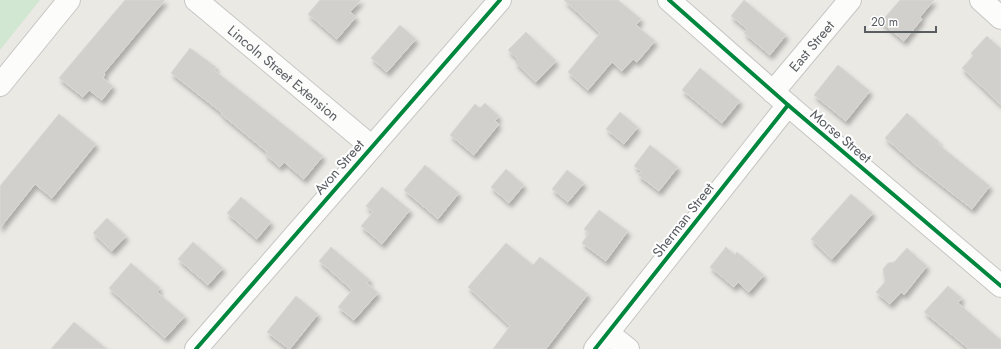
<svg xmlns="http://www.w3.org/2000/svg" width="1001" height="349" font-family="Jost,sans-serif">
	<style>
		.green { fill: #d2e7d1 }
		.building { fill: #d1d0cd; stroke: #d9d8d4; filter: url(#shadow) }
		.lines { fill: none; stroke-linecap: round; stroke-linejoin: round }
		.street-casing { stroke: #c6c6c5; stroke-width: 24 }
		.street { stroke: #fcfcfb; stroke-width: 22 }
		.cycleway-casing { stroke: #fff; stroke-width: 6 }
		.cycleway { stroke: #00873e; stroke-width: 4 }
		.labels { text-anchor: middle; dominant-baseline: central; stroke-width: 4; stroke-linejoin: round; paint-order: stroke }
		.street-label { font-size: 14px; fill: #5a5d62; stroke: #fff }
	</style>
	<defs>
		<filter id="shadow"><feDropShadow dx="2.5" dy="4.5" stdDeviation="2" flood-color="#0004"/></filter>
	</defs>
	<rect width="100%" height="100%" fill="#eae9e4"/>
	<polygon class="green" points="0,0 40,0 0,50"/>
	<g class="building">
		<polygon points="125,0 165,0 104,73 105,74 103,78 113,86 102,100 89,90 83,97 59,78"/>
		<polygon points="320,0 361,0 350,12 356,17 337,39 308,14"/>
		<polygon points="564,0 618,0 641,19 636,25 655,41 637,62 633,59 622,71 612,62 588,90 568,72 600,33"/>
		<polygon points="744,0 786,35 770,55 744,33 747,29 731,16"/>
		<polygon points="900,0 934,0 920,17 922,19 904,41 881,22"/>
		<polygon points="400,25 416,39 387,72 371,58"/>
		<polygon points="526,32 556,61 536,82 515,62 518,59 508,50"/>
		<polygon points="987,36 1001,49 1001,105 962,68 973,56 971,53"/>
		<polygon points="190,48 216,67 214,70 323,156 304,179 284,162 280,167 265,154 267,152 221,114 222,113 171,73"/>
		<polygon points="838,65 870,91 846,121 814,95"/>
		<polygon points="700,68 740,101 722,123 682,90"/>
		<polygon points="485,103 499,116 495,121 499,124 474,155 450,135 475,104 480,108"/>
		<polygon points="620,112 638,127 624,144 606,129"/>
		<polygon points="907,113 939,142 938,144 990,186 972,209 917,166 885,138"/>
		<polygon points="59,114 96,144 52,198 35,184 0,228 0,186"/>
		<polygon points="650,145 678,167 659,191 638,175 641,171 634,166"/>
		<polygon points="425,165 459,193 438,219 404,190"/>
		<polygon points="506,169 524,185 509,203 491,187"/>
		<polygon points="567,170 584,183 568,202 552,189"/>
		<polygon points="382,187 410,210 382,244 361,226 373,212 366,206"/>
		<polygon points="851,194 873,213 832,259 811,239"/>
		<polygon points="241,197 271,222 257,239 227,213"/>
		<polygon points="599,210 628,231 606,261 582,243 589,233 584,229"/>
		<polygon points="107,218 126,236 112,251 93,233"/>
		<polygon points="193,242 223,268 208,285 178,259"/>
		<polygon points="506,243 533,265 540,257 588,294 546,349 493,349 510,326 468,287"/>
		<polygon points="331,247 370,280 367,283 378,293 354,320 338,307 352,290 319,261"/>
		<polygon points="726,247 735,255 737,252 764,275 749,292 738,282 734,287 710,267"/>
		<polygon points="907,248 927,266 904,295 901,292 890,304 876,292 885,282 883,269 888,263 894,262"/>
		<polygon points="131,263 160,288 157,292 185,316 165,338 109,288"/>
		<polygon points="948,286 962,298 958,303 1001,340 1001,349 969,349 924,312"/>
		<polygon points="296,296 318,314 290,349 289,349 267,332"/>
		<polygon points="74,322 107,349 51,349"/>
	</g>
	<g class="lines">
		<g class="street-casing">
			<g id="street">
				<path id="s1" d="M196,0L372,147"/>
				<polyline points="669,0 788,105 1001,286"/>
				<polyline points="981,0 1001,18"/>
				<polyline points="0,85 69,0"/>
				<path id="s2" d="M773,92L850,0"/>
				<polyline points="608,333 628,349"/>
				<polyline points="196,349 500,0"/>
				<polyline points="595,349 788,105"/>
			</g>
		</g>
		<use href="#street" class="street"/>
		<g class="cycleway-casing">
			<g id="cycleway">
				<polyline points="669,0 788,105 1001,286"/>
				<polyline points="196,349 500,0"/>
				<polyline points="595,349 788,105"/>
			</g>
		</g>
		<use href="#cycleway" class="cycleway"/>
	</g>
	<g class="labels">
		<g class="street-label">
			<text stroke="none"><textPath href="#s2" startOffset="60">East Street</textPath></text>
			<text stroke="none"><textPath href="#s1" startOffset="114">Lincoln Street Extension</textPath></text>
			<text transform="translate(841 136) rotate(40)">Morse Street</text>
			<text transform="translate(339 167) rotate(-49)">Avon Street</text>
			<text transform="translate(683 220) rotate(-52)">Sherman Street</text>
		</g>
	</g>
	<path d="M865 26v6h71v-6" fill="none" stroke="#5a5d62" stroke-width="2"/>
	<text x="871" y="26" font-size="12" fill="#5a5d62" stroke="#ffffff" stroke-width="3" paint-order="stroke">20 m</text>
</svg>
